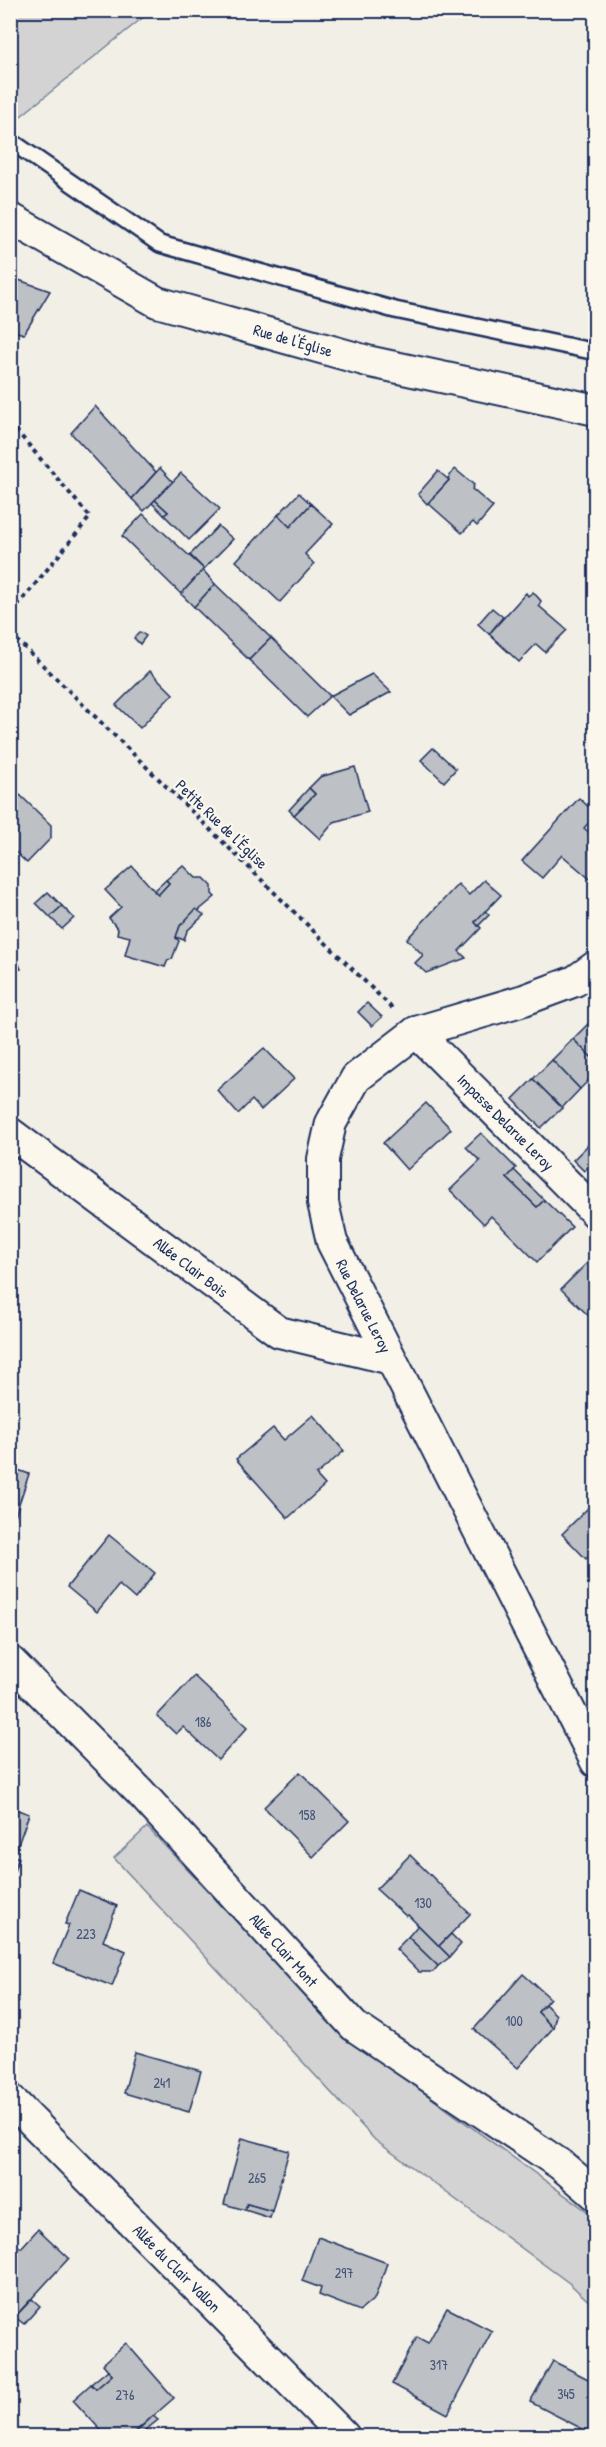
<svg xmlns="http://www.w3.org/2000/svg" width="606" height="2447" font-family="'Patrick Hand',sans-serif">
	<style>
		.green { fill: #d2d3d2; stroke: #768198; stroke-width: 1.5 }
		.building { fill: #bdc0c4; stroke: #1b2f5e; stroke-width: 1.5 }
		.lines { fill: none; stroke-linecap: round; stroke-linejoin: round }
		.service-casing { stroke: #1b2f5e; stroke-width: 20 }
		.minor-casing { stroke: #1b2f5e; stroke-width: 34 }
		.path { stroke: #1b2f5e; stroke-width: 4; stroke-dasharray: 4.5 4.5; stroke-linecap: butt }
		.service { stroke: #fbf7ec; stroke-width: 15 }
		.minor { stroke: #fbf7ec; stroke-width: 30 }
		.labels { text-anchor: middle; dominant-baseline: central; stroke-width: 4.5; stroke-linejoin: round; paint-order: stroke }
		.number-label { font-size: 14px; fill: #445378 }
		.street-label { font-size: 16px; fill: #1b2f5e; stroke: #fbf7ec }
	</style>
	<rect width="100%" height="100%" fill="#f2efe6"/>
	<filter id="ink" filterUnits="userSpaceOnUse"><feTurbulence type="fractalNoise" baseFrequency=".0167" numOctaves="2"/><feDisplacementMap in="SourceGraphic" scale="12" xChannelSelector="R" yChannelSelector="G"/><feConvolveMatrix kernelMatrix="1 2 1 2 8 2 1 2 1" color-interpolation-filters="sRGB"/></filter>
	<g filter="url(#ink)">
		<g class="green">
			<polygon points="11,10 151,10 151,11 11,124"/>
			<polygon points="147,1827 289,1977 371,2054 595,2217 595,2307 569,2283 375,2140 114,1858"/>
		</g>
		<g class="building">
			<polygon points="13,278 50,291 24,334 10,330 10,280"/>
			<polygon points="95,406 156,472 132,499 71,433"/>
			<polygon points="160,468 173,482 144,511 132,499"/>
			<polygon points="455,469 474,485 472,489 493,507 477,526 473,522 462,533 428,503 449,480 448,478"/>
			<polygon points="438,471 449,480 427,504 418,494"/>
			<polygon points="181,473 220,509 189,540 164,515 168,512 155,500"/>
			<polygon points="299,493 311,504 290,527 278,515"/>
			<polygon points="155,500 168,512 164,515 152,503"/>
			<polygon points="311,504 333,524 305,554 314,564 280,602 236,561 278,515 290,527"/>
			<polygon points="143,514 204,569 181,594 122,536"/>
			<polygon points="218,526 233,539 204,569 190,555"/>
			<polygon points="203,570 215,584 194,607 181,594"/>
			<polygon points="215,584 271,638 249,660 194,607"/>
			<polygon points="533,592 541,601 539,606 567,630 545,652 536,644 519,662 489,634 526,593 528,596"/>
			<polygon points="492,608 503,617 489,634 478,624"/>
			<polygon points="140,632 146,636 140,644 134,638"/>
			<polygon points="271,638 330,696 307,717 249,660"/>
			<polygon points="150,671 173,694 140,728 116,705"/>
			<polygon points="372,674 391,692 349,715 330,696"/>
			<polygon points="433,748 456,769 444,782 421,760"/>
			<polygon points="355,767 368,812 334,822 320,839 294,815 315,794 309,788 320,777"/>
			<polygon points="309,788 315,794 294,815 289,810"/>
			<polygon points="10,789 18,797 10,804"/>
			<polygon points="20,795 51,825 51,838 27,863 10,847 10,804"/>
			<polygon points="579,798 593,811 591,813 594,817 584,828 596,839 596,874 590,879 562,855 542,878 522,861"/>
			<polygon points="183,865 196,878 204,878 212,886 212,894 215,897 180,926 176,938 179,941 172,959 168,960 165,967 125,955 130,937 117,934 118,929 109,918 121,907 105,890 132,866 158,895 169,883 166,880"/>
			<polygon points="166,880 169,883 158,895 154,891"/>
			<polygon points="484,880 501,895 475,922 481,928 459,951 466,958 426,973 415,963 423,955 407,939 458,884 469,895"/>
			<polygon points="48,892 62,906 50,917 36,903"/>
			<polygon points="62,906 74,918 62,929 50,917"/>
			<polygon points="196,909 204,915 187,931 184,940 176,937 180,926"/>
			<polygon points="485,911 489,915 478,926 475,922"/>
			<polygon points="10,943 21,969 10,972"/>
			<polygon points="367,1003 382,1017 372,1026 358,1012"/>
			<polygon points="596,1016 596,1052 591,1057 573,1039"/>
			<polygon points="573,1039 591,1057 596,1052 596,1073 580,1089 552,1060"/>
			<polygon points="264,1048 294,1079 261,1110 252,1100 238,1114 217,1090"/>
			<polygon points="552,1060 580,1089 562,1108 533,1079"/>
			<polygon points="533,1079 562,1108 541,1128 513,1099"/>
			<polygon points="426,1103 451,1129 407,1170 383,1143"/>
			<polygon points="481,1133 516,1168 507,1178 537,1207 544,1200 572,1227 537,1262 491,1216 484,1224 450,1190 480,1161 466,1147"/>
			<polygon points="593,1140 596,1143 596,1160 584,1171 573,1160"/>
			<polygon points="514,1170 544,1200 537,1207 507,1178"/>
			<polygon points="588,1262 596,1270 596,1323 561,1289"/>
			<polygon points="313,1415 344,1451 316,1475 325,1485 288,1518 236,1459 273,1428 284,1440"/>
			<polygon points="10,1467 29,1474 12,1525 10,1524"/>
			<polygon points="594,1502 596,1504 596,1560 590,1555 586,1559 562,1534"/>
			<polygon points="109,1535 155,1573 135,1599 119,1585 97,1612 67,1587"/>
			<polygon points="194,1676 248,1727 218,1760 183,1727 176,1734 157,1716"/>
			<polygon points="300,1772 349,1821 313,1857 264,1807"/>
			<polygon points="10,1807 29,1814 14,1856 19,1858 10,1882"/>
			<polygon points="410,1855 470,1914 439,1946 408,1915 406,1916 376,1889"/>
			<polygon points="79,1890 117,1906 103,1941 126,1951 112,1986 53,1963 69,1925 65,1924"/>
			<polygon points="418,1925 450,1957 438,1966 408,1937"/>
			<polygon points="451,1934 461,1944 450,1957 439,1946"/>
			<polygon points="408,1937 438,1966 433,1972 419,1972 396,1949"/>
			<polygon points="523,1974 550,1998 538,2012 553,2028 518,2068 474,2029"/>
			<polygon points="545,2004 556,2015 553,2028 538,2012"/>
			<polygon points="135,2052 201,2071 189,2112 124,2093"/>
			<polygon points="242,2138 289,2151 272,2211 247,2204 245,2210 224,2204"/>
			<polygon points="247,2204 272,2211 270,2218 245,2210"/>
			<polygon points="38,2229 69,2258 10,2322 10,2239 21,2248"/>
			<polygon points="318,2237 387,2263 375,2298 360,2311 319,2295 321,2288 302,2281"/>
			<polygon points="32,2299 40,2306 24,2324 15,2317"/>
			<polygon points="447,2308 492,2331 448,2414 392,2384 417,2337 428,2343"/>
			<polygon points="126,2343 174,2398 130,2436 106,2436 73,2400 91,2384 96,2389 112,2375 103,2364"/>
			<polygon points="553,2361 596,2383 596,2436 530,2402"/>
			<polygon points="108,2370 112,2375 96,2389 91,2384"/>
			<polygon points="153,2416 158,2420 138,2436 135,2433"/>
		</g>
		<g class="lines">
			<g class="service-casing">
				<polyline id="service" points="12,142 160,244 395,310 596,352"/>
			</g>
			<g class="minor-casing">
				<g id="minor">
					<polyline points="10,218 157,302 371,362 596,410"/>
					<polyline points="596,966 575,981 524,1000 416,1032 356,1078 331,1123 323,1159 323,1203 332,1242 596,1762"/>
					<polyline points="416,1032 596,1213"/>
					<polyline points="10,1133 279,1332 391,1359"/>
					<polyline points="10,1661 140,1792 354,2026 561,2165 596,2195"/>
					<polyline points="10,2099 344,2436"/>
				</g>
			</g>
			<g class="path">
				<polyline points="10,423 90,517 10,615"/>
				<polyline points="10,633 392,1008"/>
			</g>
			<use href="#service" class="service"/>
			<use href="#minor" class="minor"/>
		</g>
	</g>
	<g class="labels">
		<g class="number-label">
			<text x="203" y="1721">186</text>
			<text x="307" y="1814">158</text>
			<text x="423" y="1902">130</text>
			<text x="86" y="1933">223</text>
			<text x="514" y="2020">100</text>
			<text x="162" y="2082">241</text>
			<text x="257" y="2177">265</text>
			<text x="344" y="2272">297</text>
			<text x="439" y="2364">317</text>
			<text x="566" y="2393">345</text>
			<text x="125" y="2394">276</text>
		</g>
		<g class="street-label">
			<text transform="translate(293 340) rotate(16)">Rue de l'Église</text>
			<text transform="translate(222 824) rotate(44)">Petite Rue de l'Église</text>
			<text transform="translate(506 1122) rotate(45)">Impasse Delarue Leroy</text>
			<text transform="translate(191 1267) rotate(37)">Allée Clair Bois</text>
			<text transform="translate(364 1306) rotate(63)">Rue Delarue Leroy</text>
			<text transform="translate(284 1950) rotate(48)">Allée Clair Mont</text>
			<text transform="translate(177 2268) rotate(45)">Allée du Clair Vallon</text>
		</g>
	</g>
	<rect width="606" height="2447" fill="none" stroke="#fbf7ec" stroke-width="36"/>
	<rect x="18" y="18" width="570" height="2411" fill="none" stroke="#1b2f5e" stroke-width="2" filter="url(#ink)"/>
</svg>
